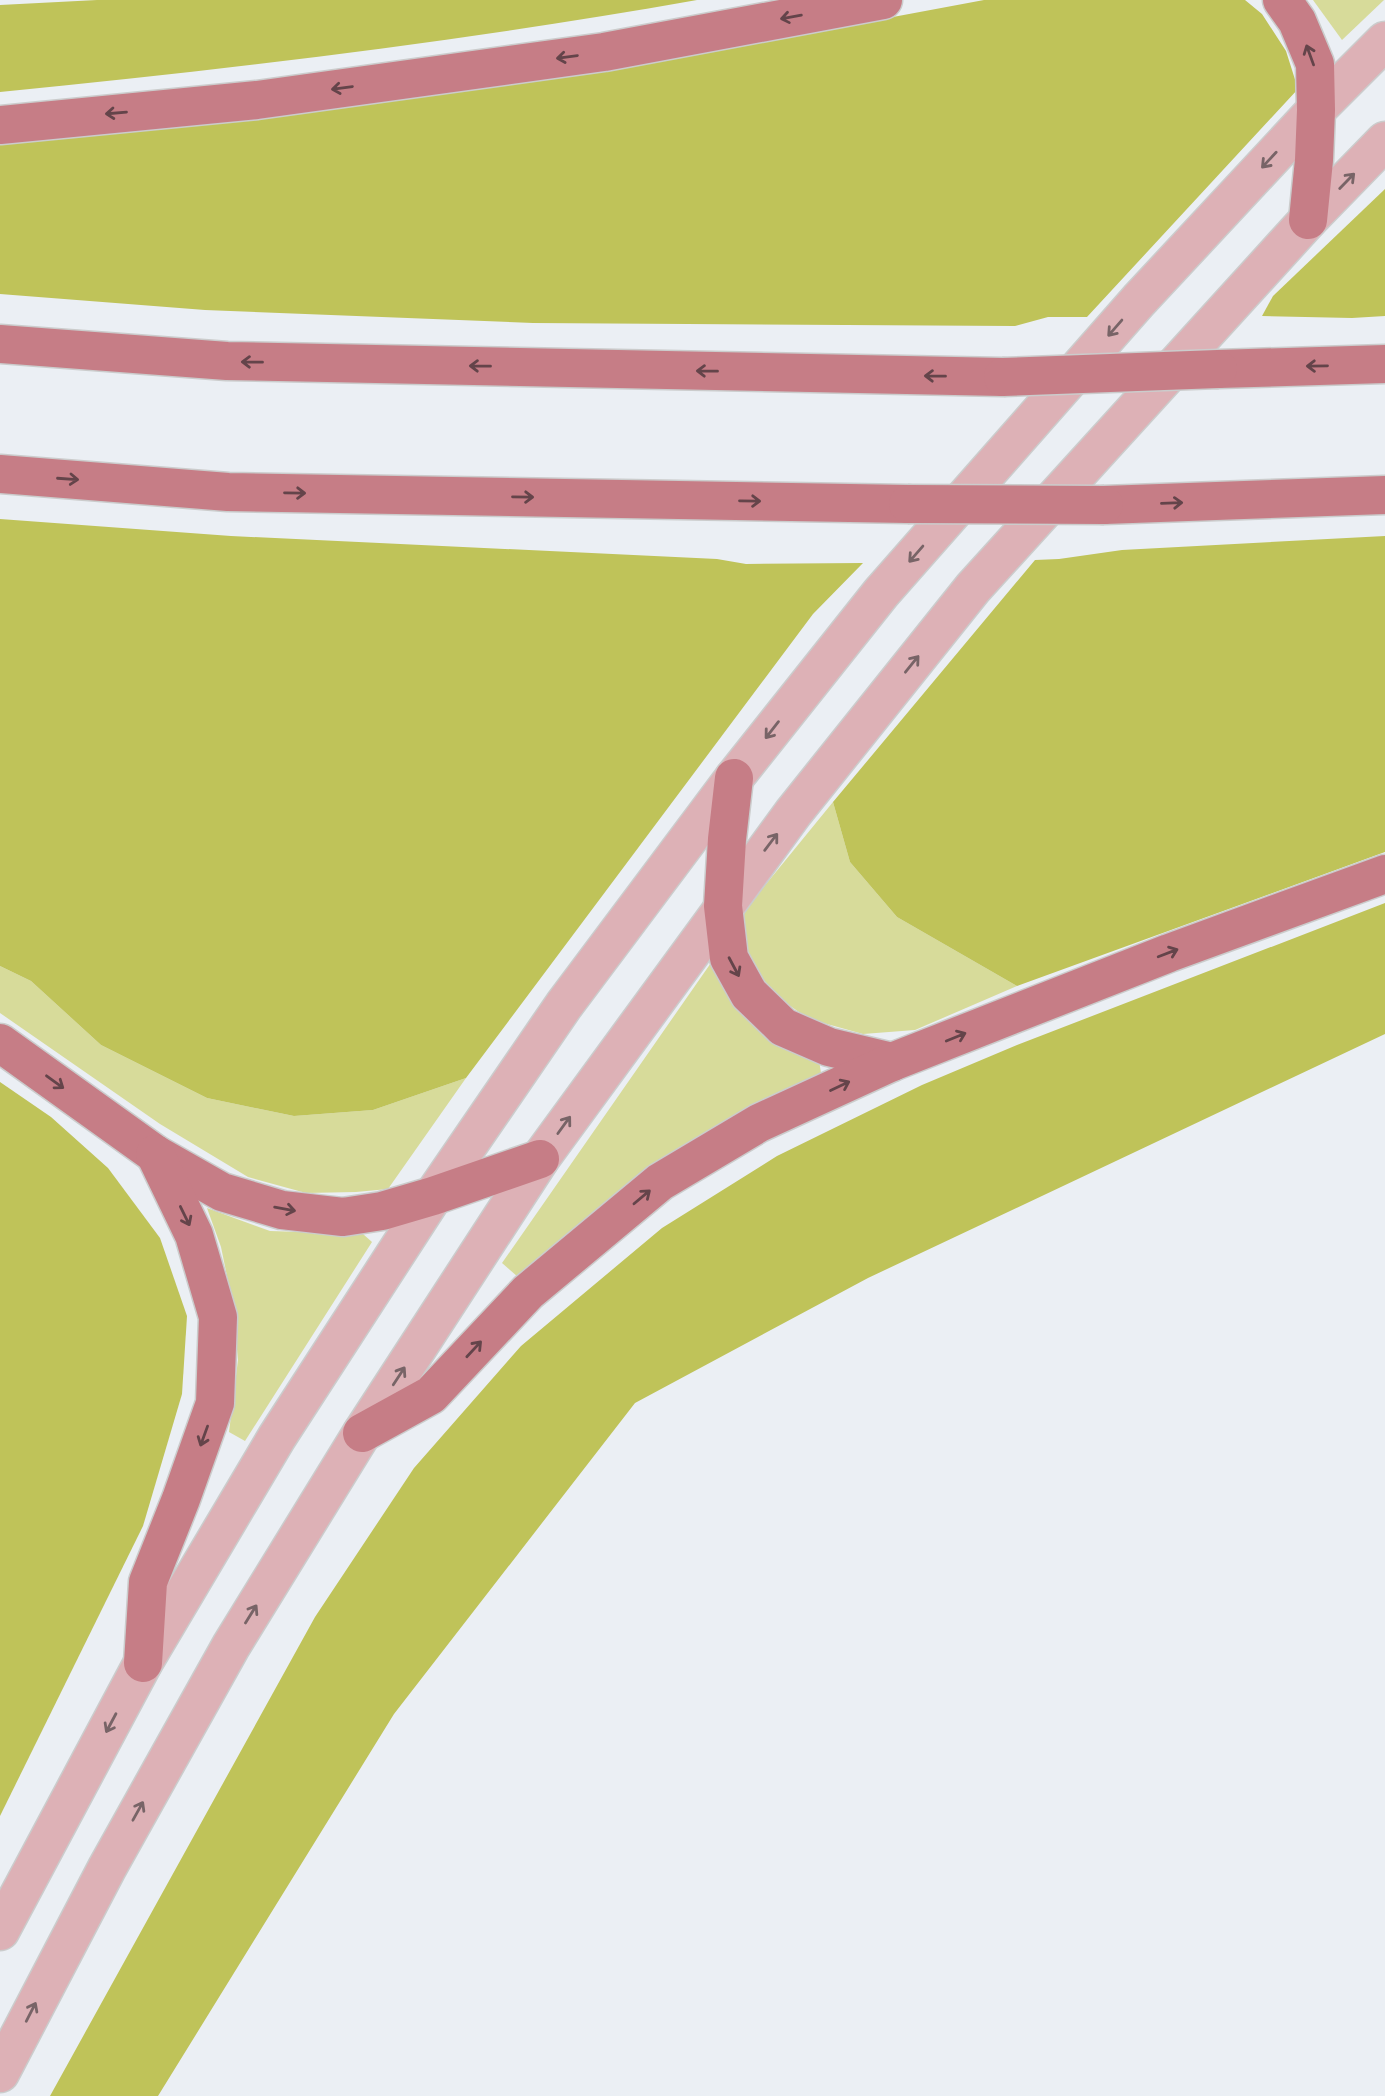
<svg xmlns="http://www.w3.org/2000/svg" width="1385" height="2096" font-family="'Noto Sans',sans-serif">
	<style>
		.green { fill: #d7db9a }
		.forest { fill: #bfc359 }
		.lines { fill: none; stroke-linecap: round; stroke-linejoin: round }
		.primary-casing { stroke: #cbcccc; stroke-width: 41 }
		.motorway-casing { stroke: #cbcccc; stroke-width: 41 }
		.primary { stroke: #ddb1b6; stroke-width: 38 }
		.motorway { stroke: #c67d86; stroke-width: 38 }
		.motorway-bridge-casing { stroke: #cbcccc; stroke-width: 41; stroke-linecap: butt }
		.motorway-bridge { stroke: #c67d86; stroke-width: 38 }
		.oneway { stroke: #64444a }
		.oneway2 { stroke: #786467 }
	</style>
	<rect width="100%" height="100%" fill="#ebeff4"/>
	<g class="green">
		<polygon points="1313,0 1384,0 1342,40"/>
		<polygon points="833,802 850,862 897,917 1017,986 915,1030 863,1034 809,1019 773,994 747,957 735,922"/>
		<polygon points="713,960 819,1060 821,1073 652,1172 564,1236 518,1277 502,1263"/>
		<polygon points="0,966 31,981 101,1045 207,1098 294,1116 373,1110 466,1078 388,1189 356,1192 306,1193 248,1177 160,1124 0,1013"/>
		<polygon points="207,1208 270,1231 363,1234 372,1242 245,1441 229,1432 238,1360 233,1305 221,1247"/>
	</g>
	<g class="forest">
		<path d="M97,0H697C466,41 234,69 0,92V5Z"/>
		<polygon points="984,0 1245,0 1262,14 1286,51 1298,89 1087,317 1048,317 1015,326 533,323 205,310 0,294 0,141 818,31"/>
		<polygon points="1385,189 1385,316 1352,318 1262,316 1273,296"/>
		<polygon points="0,519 231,536 717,559 746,564 863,563 813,614 466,1078 373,1110 294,1116 207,1098 101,1045 31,981 0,966"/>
		<polygon points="1385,536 1385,852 1017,986 897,917 850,862 833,802 1035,560 1059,559 1122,550"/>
		<polygon points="1385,903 1385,1034 868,1278 635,1403 394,1714 158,2096 50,2096 315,1617 414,1468 521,1346 662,1228 777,1156 922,1085 1017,1045"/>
		<polygon points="0,1082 51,1117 108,1168 160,1238 187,1316 182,1394 143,1526 0,1816"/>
	</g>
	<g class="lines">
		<g class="primary-casing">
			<g id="primary">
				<polyline points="0,1931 143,1663 277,1437 433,1196 564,1005 734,778 881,593 1139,300 1316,110 1385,41"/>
				<polyline points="0,2073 107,1868 231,1646 362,1433 540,1159 793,813 973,588 1308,220 1385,141"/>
			</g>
		</g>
		<g class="motorway-casing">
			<g id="motorway">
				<polyline points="1282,0 1297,21 1315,64 1316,110 1314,160 1308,220"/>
				<polyline points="0,125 257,100 604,52 883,0"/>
				<polyline points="0,344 227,361 1003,377"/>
				<polyline points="1218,369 1385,364"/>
				<polyline points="0,474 228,492 908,504"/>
				<polyline points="1104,505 1385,495"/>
				<polyline points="734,778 727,839 723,906 729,958 749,994 783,1027 829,1047 892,1062"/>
				<polyline points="0,1043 155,1154 222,1192 282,1210 343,1217 382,1211 433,1196 540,1159"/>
				<polyline points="362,1433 431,1395 528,1292 660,1182 759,1123 892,1062 1169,953 1385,874"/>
				<polyline points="143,1663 148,1582 181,1499 215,1403 218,1317 194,1235 155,1154"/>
			</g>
		</g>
		<use href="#primary" class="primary"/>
		<use href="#motorway" class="motorway"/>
		<g class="motorway-bridge-casing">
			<g id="motorway-bridge">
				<polyline points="1003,377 1218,369"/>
				<polyline points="908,504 1104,505"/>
			</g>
		</g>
		<use href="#motorway-bridge" class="motorway-bridge"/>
	</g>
	<defs><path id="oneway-shaft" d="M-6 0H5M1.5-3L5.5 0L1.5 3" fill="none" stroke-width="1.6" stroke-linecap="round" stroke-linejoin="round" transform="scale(1.75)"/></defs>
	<g class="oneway">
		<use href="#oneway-shaft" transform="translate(791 17) rotate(170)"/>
		<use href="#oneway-shaft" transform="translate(1310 55) rotate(-110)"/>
		<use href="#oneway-shaft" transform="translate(567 57) rotate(172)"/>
		<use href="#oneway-shaft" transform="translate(342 88) rotate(172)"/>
		<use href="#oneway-shaft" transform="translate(116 113) rotate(175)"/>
		<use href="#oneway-shaft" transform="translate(252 362) rotate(-179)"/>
		<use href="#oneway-shaft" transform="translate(480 366) rotate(-179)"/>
		<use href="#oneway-shaft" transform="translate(1317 366) rotate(179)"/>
		<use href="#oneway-shaft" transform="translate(707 371) rotate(-179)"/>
		<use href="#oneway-shaft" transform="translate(935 376) rotate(-179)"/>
		<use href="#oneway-shaft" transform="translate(68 479) rotate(4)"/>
		<use href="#oneway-shaft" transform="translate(295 493) rotate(1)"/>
		<use href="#oneway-shaft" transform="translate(523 497) rotate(1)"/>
		<use href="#oneway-shaft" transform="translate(750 501) rotate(1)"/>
		<use href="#oneway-shaft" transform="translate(1172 503) rotate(-2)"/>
		<use href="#oneway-shaft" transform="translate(1168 953) rotate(-21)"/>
		<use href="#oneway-shaft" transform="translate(734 967) rotate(62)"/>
		<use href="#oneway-shaft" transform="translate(956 1037) rotate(-22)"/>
		<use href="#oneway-shaft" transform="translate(55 1082) rotate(36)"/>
		<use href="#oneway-shaft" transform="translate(840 1086) rotate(-25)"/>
		<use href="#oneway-shaft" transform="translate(642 1197) rotate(-40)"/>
		<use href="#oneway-shaft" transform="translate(285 1209) rotate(10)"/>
		<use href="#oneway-shaft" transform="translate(185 1216) rotate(64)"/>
		<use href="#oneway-shaft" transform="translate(474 1349) rotate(-47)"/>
		<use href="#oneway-shaft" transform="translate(204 1436) rotate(110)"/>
	</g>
	<g class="oneway2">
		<use href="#oneway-shaft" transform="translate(1269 160) rotate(133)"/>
		<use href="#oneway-shaft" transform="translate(1347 181) rotate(-46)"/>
		<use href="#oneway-shaft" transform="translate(1115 328) rotate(131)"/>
		<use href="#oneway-shaft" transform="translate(916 554) rotate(131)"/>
		<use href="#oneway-shaft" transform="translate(912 664) rotate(-51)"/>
		<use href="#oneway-shaft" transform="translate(772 730) rotate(128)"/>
		<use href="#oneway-shaft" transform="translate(771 842) rotate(-53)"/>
		<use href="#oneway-shaft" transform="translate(564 1125) rotate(-54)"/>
		<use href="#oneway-shaft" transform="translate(399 1376) rotate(-57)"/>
		<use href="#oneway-shaft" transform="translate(251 1614) rotate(-58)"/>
		<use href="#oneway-shaft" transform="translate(111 1723) rotate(118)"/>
		<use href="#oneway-shaft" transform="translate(138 1811) rotate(-61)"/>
		<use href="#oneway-shaft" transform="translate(31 2012) rotate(-63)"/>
	</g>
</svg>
